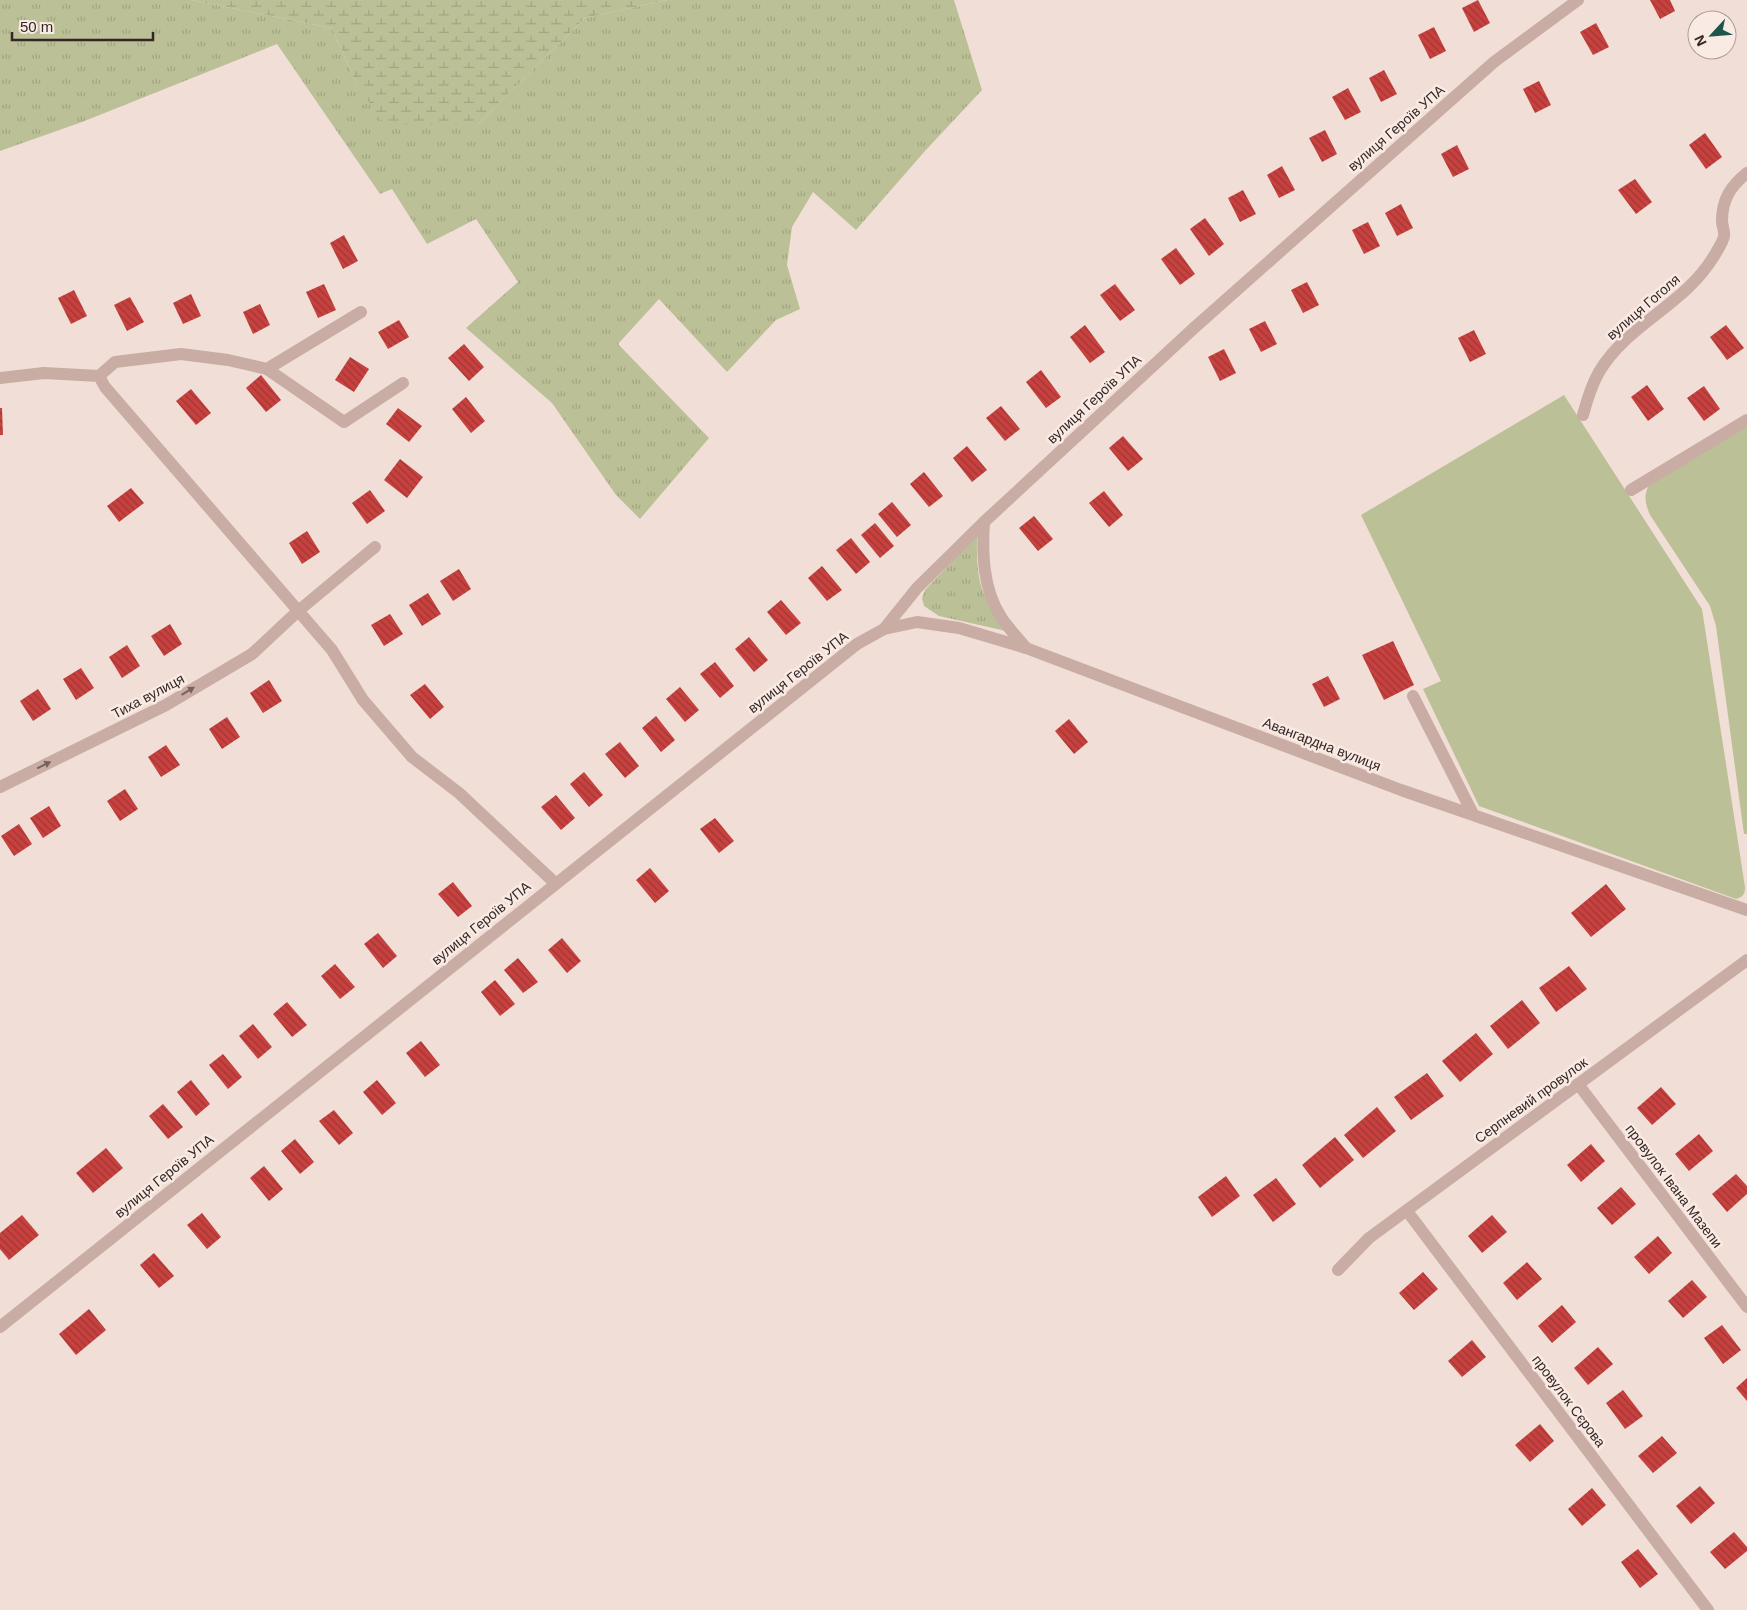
<svg xmlns="http://www.w3.org/2000/svg" width="1747" height="1610" font-family="Helvetica,sans-serif">
	<style>
		.grass { fill: url(#grass-tufts) }
		.wetland { fill: url(#wetland-marsh) }
		.garden { fill: #bbc097 }
		.building { fill: url(#building-back-hatch) }
		.lines { fill: none; stroke-linecap: round; stroke-linejoin: round }
		.minor { stroke: #c9aca3; stroke-width: 12 }
		.tertiary { stroke: #c9aca3; stroke-width: 12 }
		.oneway { fill: #77625e }
		.labels { text-anchor: middle; dominant-baseline: central; stroke-width: 5; stroke-linejoin: round; paint-order: stroke }
		.street-label { font-size: 14px; fill: #342625; stroke: #f9eae3 }
	</style>
	<defs>
		<pattern id="grass-tufts" width="24" height="20" patternUnits="userSpaceOnUse" patternTransform="scale(1.25)"><rect width="24" height="20" fill="#bbc097"/><path d="M3 7l-1-3M5 7V3M7 7l1-3M15 17l-1-3M17 17v-4M19 17l1-3" fill="none" stroke="#a1a582"/></pattern>
		<pattern id="wetland-marsh" width="20" height="14" patternUnits="userSpaceOnUse" patternTransform="scale(1.25)"><rect width="20" height="14" fill="#bbc097"/><path d="M1 5h8M5 5V1M11 12h8M15 12V8" fill="none" stroke="#a1a582"/></pattern>
		<pattern id="building-back-hatch" width="6" height="6" patternUnits="userSpaceOnUse" patternTransform="scale(1.25)"><rect width="6" height="6" fill="#c7413f"/><path d="M-1 5l2 2M0 0l6 6M5-1l2 2" fill="none" stroke="#a23635"/></pattern>
	</defs>
	<rect width="100%" height="100%" fill="#f1dfd7"/>
	<g class="grass">
		<polygon points="0,0 191,0 332,28 357,85 478,124 585,18 667,0 954,0 982,90 925,151 856,230 813,192 792,227 787,265 800,309 776,320 727,372 659,299 618,344 709,438 640,519 616,495 552,403 466,328 518,282 476,219 427,244 392,189 380,194 277,44 82,122 0,151"/>
		<path d="M977,535C976,581 980,594 1006,631L939,616L924,606L922,598L925,590Z"/>
	</g>
	<polygon class="wetland" points="191,0 667,0 585,18 478,124 385,125 357,85 332,28"/>
	<g class="garden">
		<path d="M1564,395L1702,609L1745,887C1745,894 1743,897 1736,899L1479,806L1423,689L1441,681L1361,515Z"/>
		<path d="M1747,425V834H1744L1716,626L1710,606L1650,515C1645,503 1643,495 1650,483Z"/>
	</g>
	<g class="building">
		<polygon points="1478,0 1490,23 1474,32 1462,8"/>
		<polygon points="1650,0 1670,0 1675,11 1660,19"/>
		<polygon points="1596,23 1609,47 1593,55 1580,32"/>
		<polygon points="1434,27 1446,51 1430,59 1418,35"/>
		<polygon points="1384,70 1397,94 1381,102 1369,78"/>
		<polygon points="1539,81 1551,105 1535,113 1523,89"/>
		<polygon points="1348,88 1361,112 1345,120 1332,97"/>
		<polygon points="1325,130 1337,154 1322,162 1309,138"/>
		<polygon points="1705,133 1722,157 1706,169 1689,145"/>
		<polygon points="1457,145 1469,169 1453,177 1441,154"/>
		<polygon points="1282,166 1295,190 1279,198 1267,175"/>
		<polygon points="1635,179 1652,202 1636,214 1618,190"/>
		<polygon points="1243,190 1256,214 1240,222 1228,198"/>
		<polygon points="1401,204 1413,228 1397,236 1385,213"/>
		<polygon points="1205,218 1224,244 1209,256 1190,229"/>
		<polygon points="1368,222 1380,246 1364,254 1352,230"/>
		<polygon points="344,235 358,261 343,269 330,243"/>
		<polygon points="1176,248 1195,274 1180,285 1161,259"/>
		<polygon points="1307,282 1319,305 1303,313 1291,290"/>
		<polygon points="324,284 336,310 318,318 306,292"/>
		<polygon points="1115,284 1135,310 1120,321 1100,295"/>
		<polygon points="74,290 87,316 71,324 58,298"/>
		<polygon points="191,294 201,316 183,324 173,303"/>
		<polygon points="130,297 144,322 127,331 114,305"/>
		<polygon points="260,304 270,325 253,334 243,312"/>
		<polygon points="399,320 409,337 388,349 378,332"/>
		<polygon points="1265,321 1277,344 1261,352 1249,329"/>
		<polygon points="1085,325 1105,352 1090,363 1070,337"/>
		<polygon points="1726,325 1744,348 1727,360 1710,337"/>
		<polygon points="1474,330 1486,354 1470,362 1458,338"/>
		<polygon points="464,344 484,367 469,381 448,358"/>
		<polygon points="1224,349 1236,373 1220,381 1208,357"/>
		<polygon points="350,357 369,369 354,392 335,380"/>
		<polygon points="1041,370 1061,397 1046,408 1026,382"/>
		<polygon points="261,375 281,400 266,412 246,388"/>
		<polygon points="1647,385 1664,409 1648,421 1631,397"/>
		<polygon points="1704,386 1720,409 1704,421 1687,398"/>
		<polygon points="191,389 211,413 196,425 176,401"/>
		<polygon points="466,397 485,421 471,433 452,409"/>
		<polygon points="1001,406 1020,429 1005,441 986,418"/>
		<polygon points="0,408 2,408 3,435 0,435"/>
		<polygon points="398,408 422,426 409,442 386,424"/>
		<polygon points="1123,436 1143,459 1128,471 1109,448"/>
		<polygon points="967,446 987,470 972,482 953,458"/>
		<polygon points="400,459 423,477 407,498 384,480"/>
		<polygon points="924,472 943,496 929,507 910,484"/>
		<polygon points="131,488 144,503 119,522 107,506"/>
		<polygon points="370,490 385,511 367,524 352,503"/>
		<polygon points="1104,491 1123,515 1109,527 1089,503"/>
		<polygon points="892,502 911,525 897,537 878,514"/>
		<polygon points="1034,516 1053,539 1038,551 1019,528"/>
		<polygon points="875,523 894,546 880,558 861,535"/>
		<polygon points="307,531 320,552 302,564 289,543"/>
		<polygon points="851,538 870,562 856,574 836,550"/>
		<polygon points="822,566 842,590 827,601 808,578"/>
		<polygon points="459,569 471,589 453,601 440,581"/>
		<polygon points="428,593 441,614 422,626 409,605"/>
		<polygon points="781,600 801,623 786,635 767,612"/>
		<polygon points="390,614 403,634 384,646 371,625"/>
		<polygon points="170,624 182,644 164,656 151,636"/>
		<polygon points="749,637 768,660 754,672 735,649"/>
		<polygon points="1393,641 1414,685 1384,700 1362,655"/>
		<polygon points="127,645 140,666 122,678 109,657"/>
		<polygon points="715,662 734,686 720,698 700,674"/>
		<polygon points="81,668 94,688 76,700 63,679"/>
		<polygon points="1328,676 1340,699 1324,707 1312,684"/>
		<polygon points="269,680 282,701 263,713 250,693"/>
		<polygon points="425,684 444,707 430,719 410,695"/>
		<polygon points="680,687 699,710 685,722 666,699"/>
		<polygon points="38,689 51,709 33,721 20,701"/>
		<polygon points="656,716 675,740 661,752 642,728"/>
		<polygon points="227,717 240,737 222,749 209,729"/>
		<polygon points="1069,719 1088,742 1074,754 1055,731"/>
		<polygon points="620,742 639,766 625,778 605,754"/>
		<polygon points="166,745 180,765 161,777 148,757"/>
		<polygon points="584,772 603,795 589,807 570,784"/>
		<polygon points="125,789 138,809 120,821 107,801"/>
		<polygon points="556,795 575,818 561,830 541,807"/>
		<polygon points="49,806 61,826 43,838 30,818"/>
		<polygon points="715,818 734,841 719,853 700,829"/>
		<polygon points="19,824 32,844 14,856 1,836"/>
		<polygon points="650,868 669,891 655,903 636,880"/>
		<polygon points="453,882 472,906 458,917 438,894"/>
		<polygon points="1606,884 1626,909 1591,937 1571,913"/>
		<polygon points="378,933 397,956 383,968 364,944"/>
		<polygon points="562,938 581,961 567,973 548,950"/>
		<polygon points="518,958 538,982 523,993 504,970"/>
		<polygon points="335,964 355,987 340,999 321,976"/>
		<polygon points="1569,966 1587,989 1556,1012 1539,988"/>
		<polygon points="495,980 515,1004 500,1016 481,992"/>
		<polygon points="1522,1000 1540,1023 1508,1049 1490,1026"/>
		<polygon points="287,1002 307,1025 292,1037 273,1014"/>
		<polygon points="253,1024 272,1047 258,1059 239,1036"/>
		<polygon points="1476,1033 1493,1054 1460,1082 1442,1061"/>
		<polygon points="421,1041 440,1065 425,1077 406,1053"/>
		<polygon points="223,1054 242,1077 228,1089 209,1065"/>
		<polygon points="1427,1073 1444,1096 1411,1120 1394,1097"/>
		<polygon points="191,1080 210,1104 196,1116 177,1092"/>
		<polygon points="377,1080 396,1103 382,1115 363,1092"/>
		<polygon points="1661,1087 1676,1104 1652,1125 1637,1108"/>
		<polygon points="163,1104 183,1127 168,1139 149,1116"/>
		<polygon points="1377,1107 1396,1131 1363,1158 1344,1135"/>
		<polygon points="334,1110 353,1133 339,1145 319,1121"/>
		<polygon points="1699,1134 1713,1151 1689,1171 1675,1154"/>
		<polygon points="1335,1137 1354,1160 1320,1188 1302,1165"/>
		<polygon points="295,1139 314,1162 300,1174 281,1151"/>
		<polygon points="1591,1144 1605,1161 1581,1182 1567,1165"/>
		<polygon points="106,1148 123,1168 93,1193 76,1173"/>
		<polygon points="264,1166 283,1189 269,1201 250,1178"/>
		<polygon points="1736,1174 1747,1186 1747,1194 1727,1212 1712,1194"/>
		<polygon points="1226,1176 1240,1196 1212,1217 1198,1197"/>
		<polygon points="1276,1178 1296,1204 1273,1222 1253,1195"/>
		<polygon points="1621,1187 1636,1204 1612,1225 1597,1208"/>
		<polygon points="202,1213 221,1237 207,1249 187,1225"/>
		<polygon points="22,1215 39,1235 9,1260 0,1249 0,1233"/>
		<polygon points="1492,1215 1507,1232 1482,1253 1468,1236"/>
		<polygon points="1658,1236 1672,1253 1649,1274 1634,1257"/>
		<polygon points="154,1253 174,1276 159,1288 140,1265"/>
		<polygon points="1527,1262 1542,1279 1517,1300 1503,1283"/>
		<polygon points="1423,1272 1438,1289 1414,1310 1399,1293"/>
		<polygon points="1692,1280 1707,1297 1683,1318 1668,1301"/>
		<polygon points="1562,1305 1576,1322 1552,1343 1538,1326"/>
		<polygon points="89,1309 106,1330 76,1355 59,1334"/>
		<polygon points="1722,1325 1741,1350 1723,1364 1704,1338"/>
		<polygon points="1472,1340 1486,1357 1462,1377 1448,1361"/>
		<polygon points="1598,1347 1613,1364 1588,1385 1574,1368"/>
		<polygon points="1747,1378 1747,1401 1736,1388"/>
		<polygon points="1623,1390 1643,1416 1625,1429 1606,1403"/>
		<polygon points="1540,1424 1554,1441 1530,1462 1515,1445"/>
		<polygon points="1662,1436 1677,1453 1653,1473 1638,1456"/>
		<polygon points="1700,1486 1715,1503 1691,1524 1676,1506"/>
		<polygon points="1592,1488 1606,1505 1582,1526 1568,1509"/>
		<polygon points="1734,1532 1747,1547 1747,1551 1725,1569 1710,1552"/>
		<polygon points="1638,1549 1658,1574 1640,1588 1621,1562"/>
	</g>
	<g class="lines">
		<g class="minor">
			<polyline points="267,369 344,422 403,383"/>
			<polyline points="99,376 105,387 332,650 363,700 412,757 459,793 555,883"/>
			<polyline points="0,378 44,373 99,376 115,362 181,354 228,360 267,369 361,312"/>
			<path d="M1583,415C1587,400 1591,386 1599,372C1627,324 1685,305 1714,256C1717,251 1723,242 1724,236C1725,232 1722,226 1722,221C1722,199 1731,186 1747,173"/>
			<polyline points="1631,490 1747,420"/>
			<path d="M984,522C982,554 983,589 1001,617C1008,628 1018,638 1026,648"/>
			<polyline points="884,629 917,588 984,522 1194,328 1494,62 1578,0"/>
			<polyline points="1413,696 1473,814"/>
			<polyline points="0,787 166,705 252,654 297,612 375,547"/>
			<polyline points="1578,1084 1747,1307"/>
			<polyline points="1407,1211 1708,1610"/>
			<polyline points="1338,1270 1369,1238 1747,960"/>
		</g>
		<polyline class="tertiary" points="0,1327 857,644 884,629 917,622 959,628 1026,648 1401,790 1747,910"/>
	</g>
	<defs><path id="oneway-solid" d="M-6-.8H1V-3.2L6.5 0L1 3.2V.8H-6Z" transform="scale(1.25)"/></defs>
	<g class="oneway">
		<use href="#oneway-solid" transform="translate(188 691) rotate(-31)"/>
		<use href="#oneway-solid" transform="translate(44 765) rotate(-26)"/>
	</g>
	<g class="labels">
		<g class="street-label">
			<text transform="translate(1396 128) rotate(-41)">вулиця Героїв УПА</text>
			<text transform="translate(1643 307) rotate(-41)">вулиця Гоголя</text>
			<text transform="translate(1094 399) rotate(-43)">вулиця Героїв УПА</text>
			<text transform="translate(798 672) rotate(-38)">вулиця Героїв УПА</text>
			<text transform="translate(148 696) rotate(-28)">Тиха вулиця</text>
			<text transform="translate(1322 744) rotate(21)">Авангардна вулиця</text>
			<text transform="translate(481 923) rotate(-39)">вулиця Героїв УПА</text>
			<text transform="translate(1531 1100) rotate(-36)">Серпневий провулок</text>
			<text transform="translate(164 1176) rotate(-39)">вулиця Героїв УПА</text>
			<text transform="translate(1674 1186) rotate(53)">провулок Івана Мазепи</text>
			<text transform="translate(1569 1401) rotate(53)">провулок Сєрова</text>
		</g>
	</g>
	<g transform="translate(1712 35) rotate(244)"><circle r="24" fill="#f9eae3" stroke="#aa9c97"/>
	<path d="M0-4L9 19L0 12L-9 19Z" fill="#1b554c"/>
	<text y="-8" font-size="14" font-weight="bold" text-anchor="middle" fill="#342625">N</text>
	</g>
	<path d="M12 32v8h141v-8" fill="none" stroke="#342625" stroke-width="2.5"/>
	<text x="20" y="32" font-size="15" fill="#342625" stroke="#f9eae3" stroke-width="4" paint-order="stroke">50 m</text>
</svg>
